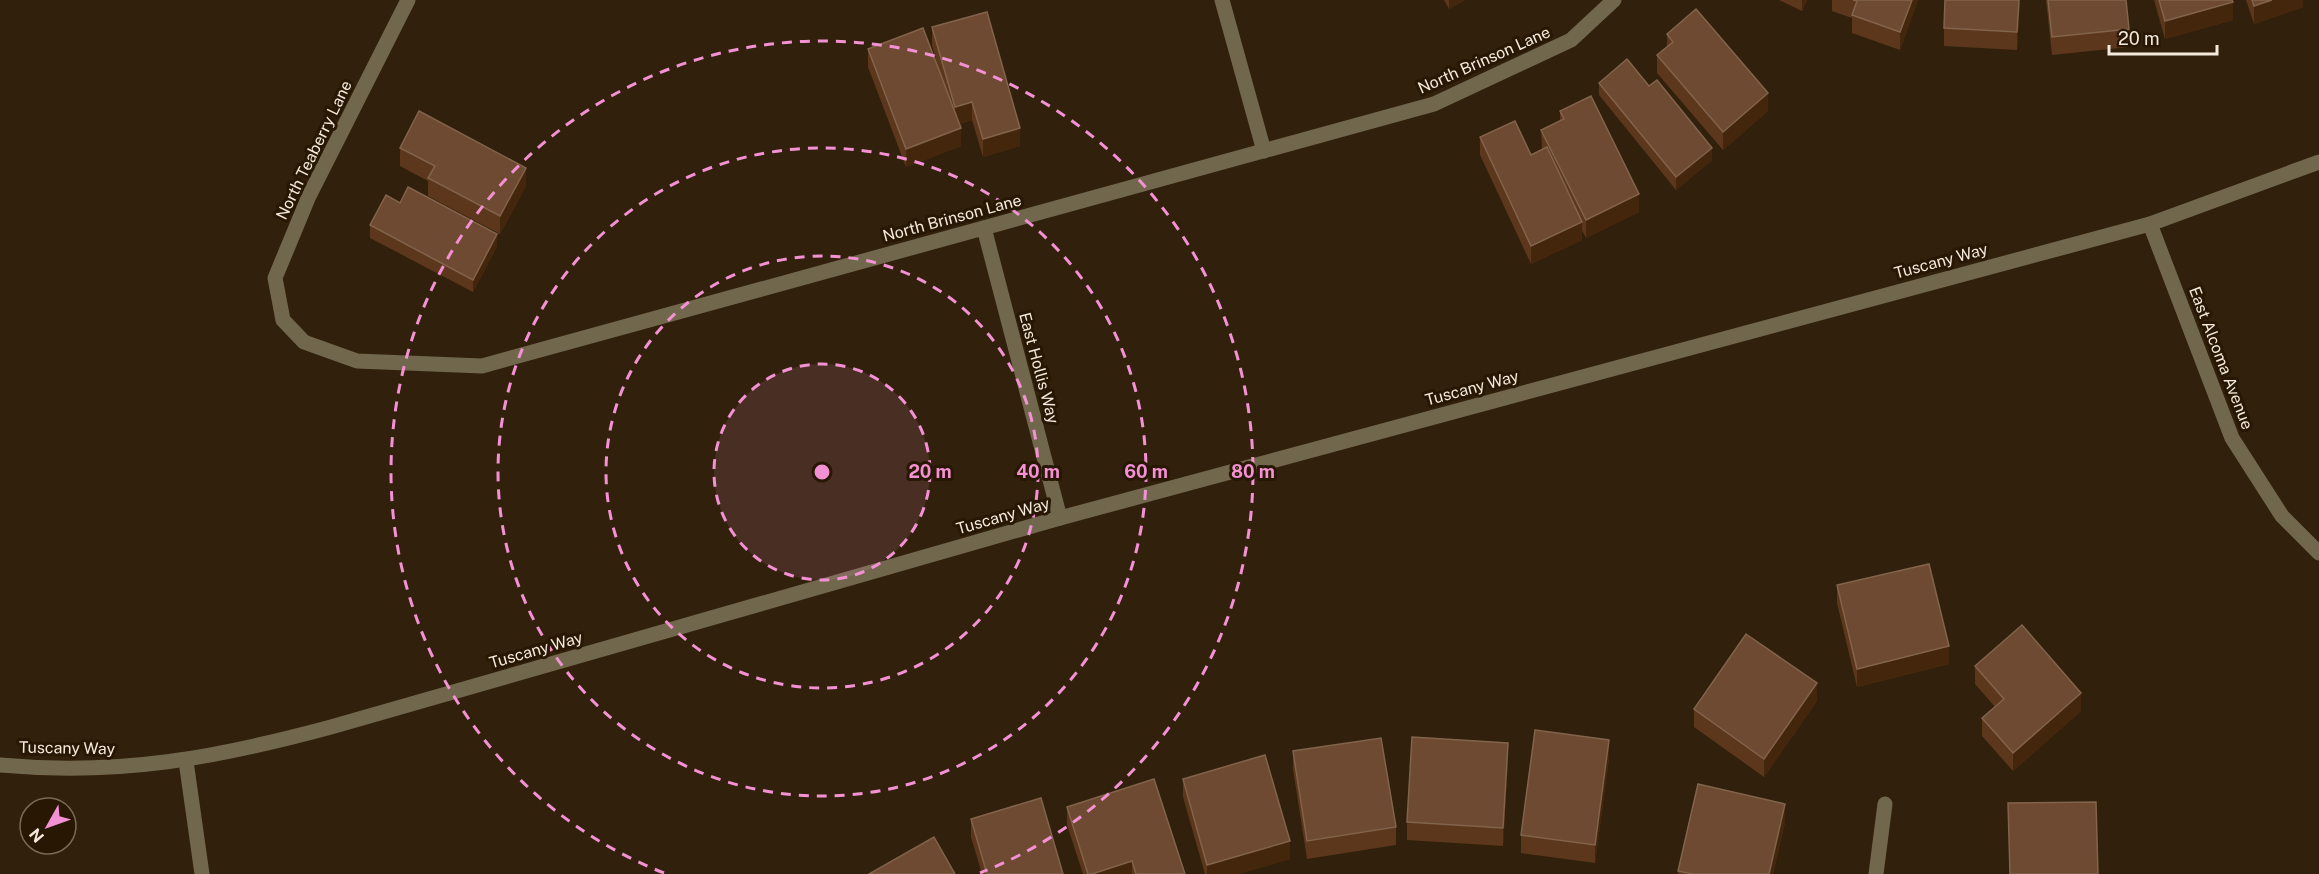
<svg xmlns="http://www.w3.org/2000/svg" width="2319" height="874" font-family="'Public Sans',sans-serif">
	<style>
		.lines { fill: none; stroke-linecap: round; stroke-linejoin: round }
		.minor { stroke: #71674d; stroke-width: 15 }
		.tertiary { stroke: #71674d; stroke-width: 15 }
		.wall { fill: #5c371c }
		.shaded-wall { fill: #44260d }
		.building { fill: #6d4a31; stroke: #82634c; stroke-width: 1.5 }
		.ring { fill: none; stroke: #f491d4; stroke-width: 3; stroke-dasharray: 10 8 }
		.labels { text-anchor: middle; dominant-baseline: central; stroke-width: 6; stroke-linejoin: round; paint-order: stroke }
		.street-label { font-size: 16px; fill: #f4e9dc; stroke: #271703 }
		.centre { fill: #f491d4; stroke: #271703; stroke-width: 3 }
		.ring-label { font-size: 18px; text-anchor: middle; font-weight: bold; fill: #f491d4; stroke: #271703; stroke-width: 6; stroke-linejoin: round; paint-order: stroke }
	</style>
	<rect width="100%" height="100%" fill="#31200b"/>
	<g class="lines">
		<g class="minor">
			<polyline points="408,0 309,196 275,278 283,320 304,342 357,361 482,366 1434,104 1571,40 1614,0"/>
			<polyline points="1222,0 1264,151"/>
			<polyline points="2150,224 2232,438 2282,516 2319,553"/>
			<polyline points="984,228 1060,518"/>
			<polyline points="186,761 202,874"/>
			<polyline points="1876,874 1885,804"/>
		</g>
		<path class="tertiary" d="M0,765C120,776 216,758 331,727L1060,518L2150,224L2319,162"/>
	</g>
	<g class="wall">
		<polygon points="1444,0 1465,0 1449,9"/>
		<polygon points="1779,0 1807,0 1802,11"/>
		<polygon points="1832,0 1918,0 1900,50 1852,33 1852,18 1832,11"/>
		<polygon points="2020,0 2017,50 1944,46 1944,28"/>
		<polygon points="2046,0 2126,0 2129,29 2129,47 2052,55"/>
		<polygon points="2154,0 2232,0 2233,20 2165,39"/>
		<polygon points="2246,0 2303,0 2303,7 2254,24"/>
		<polygon points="932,27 1020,146 983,157 972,120 959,124 961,146 906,167 868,67 868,49 939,70 932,45"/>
		<polygon points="1667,34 1768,111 1723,150 1657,73 1657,55 1667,47"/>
		<polygon points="1599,83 1649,86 1712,160 1676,190 1599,95"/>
		<polygon points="1560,111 1639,212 1586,238 1582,230 1582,240 1531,264 1480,155 1480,137 1531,155 1542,149 1541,130 1560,121"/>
		<polygon points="400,148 526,186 500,234 428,196 428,181 400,166"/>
		<polygon points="400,203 497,246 473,292 370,238 370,225"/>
		<polygon points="1837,585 1949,664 1857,687 1837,603"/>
		<polygon points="1975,666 2081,711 2013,771 1982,736 1982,718 1995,707 1975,684"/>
		<polygon points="1817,701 1764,777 1694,727 1694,709"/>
		<polygon points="1293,751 1396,827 1396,845 1307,859 1293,769"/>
		<polygon points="1609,758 1595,863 1521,853 1521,835"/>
		<polygon points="1508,761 1503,846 1407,840 1407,822"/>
		<polygon points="1183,779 1290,859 1238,874 1205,874 1183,797"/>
		<polygon points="1067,807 1185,874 1083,874 1067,825"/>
		<polygon points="971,819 1063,874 982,874 971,837"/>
		<polygon points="1785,822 1773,874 1678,874 1678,871"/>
	</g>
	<g class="shaded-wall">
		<polygon points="1449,0 1465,0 1449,9"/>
		<polygon points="1802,0 1807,0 1802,11"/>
		<polygon points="1912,0 1918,0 1900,50 1900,32"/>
		<polygon points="2019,0 2020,0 2017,50 2017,32"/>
		<polygon points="2272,0 2303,0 2303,7 2254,24 2254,6"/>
		<polygon points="2233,2 2233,20 2165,39 2165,21"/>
		<polygon points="1768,93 1768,111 1723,150 1723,132"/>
		<polygon points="972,102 972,120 955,125 955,107"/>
		<polygon points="961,128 961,146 906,167 906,149"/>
		<polygon points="1020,128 1020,146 983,157 983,139"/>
		<polygon points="1712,148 1712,160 1676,190 1676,177"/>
		<polygon points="526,168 526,186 500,234 500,216"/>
		<polygon points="1639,194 1639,212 1586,238 1586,220"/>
		<polygon points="1582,222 1582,240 1531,264 1531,246"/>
		<polygon points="497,234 497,246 473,292 473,280"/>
		<polygon points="1949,646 1949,664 1857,687 1857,669"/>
		<polygon points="1817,683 1817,701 1764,777 1764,759"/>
		<polygon points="2081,693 2081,711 2013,771 2013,753"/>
		<polygon points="1609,740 1609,758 1595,863 1595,845"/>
		<polygon points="1508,743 1508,761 1503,846 1503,828"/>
		<polygon points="1785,804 1785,822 1773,874 1769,874"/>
		<polygon points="1290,841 1290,859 1238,874 1207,874 1207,865"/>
		<polygon points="1132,861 1132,874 1092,874"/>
	</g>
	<g class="building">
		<polygon points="1853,0 1912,0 1900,32 1852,15 1857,1"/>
		<polygon points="1945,0 2019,0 2017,32 1944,28"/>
		<polygon points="2048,0 2126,0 2129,29 2052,37"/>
		<polygon points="2159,0 2232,0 2233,2 2165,21"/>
		<polygon points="2252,0 2272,0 2254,6"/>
		<polygon points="1696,9 1768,93 1723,132 1657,55 1673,42 1667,34"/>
		<polygon points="987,12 1020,128 983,139 972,102 955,107 932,27"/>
		<polygon points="923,28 961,128 906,149 868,49"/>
		<polygon points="1627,59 1649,86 1657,80 1712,148 1676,177 1599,83"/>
		<polygon points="1591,96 1639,194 1586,220 1541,130 1564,119 1560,111"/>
		<polygon points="419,111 526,168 500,216 428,178 435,166 400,148"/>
		<polygon points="1515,121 1531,155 1547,147 1582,222 1531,246 1480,137"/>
		<polygon points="408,187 497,234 473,280 370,225 386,195 400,203"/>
		<polygon points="1929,564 1949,646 1857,669 1837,585"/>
		<polygon points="2022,625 2081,693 2013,753 1982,718 2004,699 1975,666"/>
		<polygon points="1746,634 1817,683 1764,759 1694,709"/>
		<polygon points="1535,730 1609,740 1595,845 1521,835"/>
		<polygon points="1412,737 1508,743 1503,828 1407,822"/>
		<polygon points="1381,738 1396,827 1307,841 1293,751"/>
		<polygon points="1265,755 1290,841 1207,865 1183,779"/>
		<polygon points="1154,779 1185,874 1136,874 1132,861 1092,874 1088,874 1067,807"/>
		<polygon points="1698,784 1785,804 1769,874 1692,874 1678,871"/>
		<polygon points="1041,798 1063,874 987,874 971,819"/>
		<polygon points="2096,802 2098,874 2010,874 2008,803"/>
		<polygon points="934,837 955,874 869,874"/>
	</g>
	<circle cx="822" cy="472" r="108" fill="#f491d4" fill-opacity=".12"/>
	<g class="ring">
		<circle cx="822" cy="472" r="108"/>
		<circle cx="822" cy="472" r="216"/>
		<circle cx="822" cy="472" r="324"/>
		<path d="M664 873A431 431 0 1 1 980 873"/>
	</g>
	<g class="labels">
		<g class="street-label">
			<text transform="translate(1484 60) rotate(-24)">North Brinson Lane</text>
			<text transform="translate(314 150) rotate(-64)">North Teaberry Lane</text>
			<text transform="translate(952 218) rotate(-15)">North Brinson Lane</text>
			<text transform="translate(1941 261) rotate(-15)">Tuscany Way</text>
			<text transform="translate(2221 358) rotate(69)">East Alcoma Avenue</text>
			<text transform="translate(1039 368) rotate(75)">East Hollis Way</text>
			<text transform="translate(1472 388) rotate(-15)">Tuscany Way</text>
			<text transform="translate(1003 516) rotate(-16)">Tuscany Way</text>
			<text transform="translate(536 650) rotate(-16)">Tuscany Way</text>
			<text transform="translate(67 748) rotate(1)">Tuscany Way</text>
		</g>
	</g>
	<circle cx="822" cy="472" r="9" class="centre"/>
	<g class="ring-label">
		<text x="930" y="478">20 m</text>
		<text x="1038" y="478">40 m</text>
		<text x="1146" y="478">60 m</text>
		<text x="1253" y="478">80 m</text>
	</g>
	<g transform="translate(48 826) rotate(230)"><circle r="28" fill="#271703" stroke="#796b5a" stroke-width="1.5"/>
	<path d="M0-4.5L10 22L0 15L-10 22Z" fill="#f491d4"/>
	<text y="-9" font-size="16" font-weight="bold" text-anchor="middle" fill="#f4e9dc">N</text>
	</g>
	<path d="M2109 45v9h108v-9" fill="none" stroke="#f4e9dc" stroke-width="3"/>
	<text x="2118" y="45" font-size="18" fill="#f4e9dc" stroke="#271703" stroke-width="4.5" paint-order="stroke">20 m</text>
</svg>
